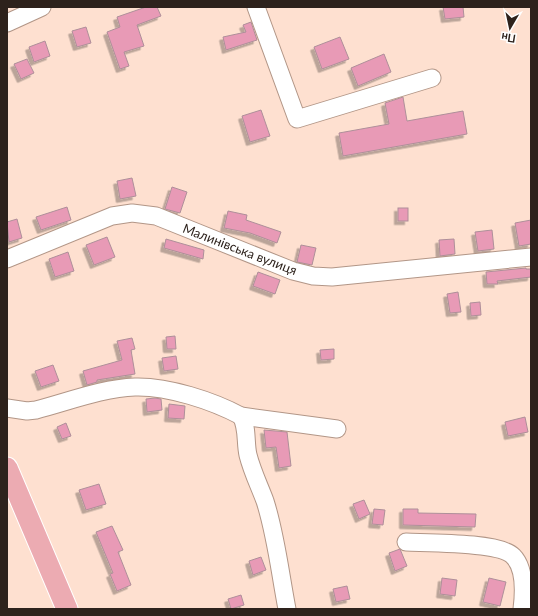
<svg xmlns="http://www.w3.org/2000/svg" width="538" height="616" font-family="Lato,sans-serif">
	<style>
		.building { fill: #e89ab6; stroke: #ae8f99; filter: url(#shadow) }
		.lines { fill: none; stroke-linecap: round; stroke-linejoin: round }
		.minor-casing { stroke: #b29687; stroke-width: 19 }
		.major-casing { stroke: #fff; stroke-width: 23 }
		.minor { stroke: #fff; stroke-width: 17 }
		.major { stroke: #ecabb2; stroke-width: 21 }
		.labels { text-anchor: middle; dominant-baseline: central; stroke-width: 4; stroke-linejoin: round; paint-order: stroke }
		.street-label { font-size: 13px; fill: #2d221c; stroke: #fff }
	</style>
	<defs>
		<filter id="shadow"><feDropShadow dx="-3.5" dy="3.5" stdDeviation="0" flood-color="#0004"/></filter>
	</defs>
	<rect width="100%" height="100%" fill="#fee0d0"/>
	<g class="building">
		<polygon points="146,7 157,7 161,16 137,25 144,46 124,52 129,66 120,69 107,32 120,27 117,17"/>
		<polygon points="443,7 463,7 464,17 445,19"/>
		<polygon points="251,22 257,40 226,50 223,37 246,32 243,25"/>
		<polygon points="86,27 91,43 77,47 72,31"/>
		<polygon points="340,37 349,59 322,69 314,47"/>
		<polygon points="45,41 50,56 34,62 29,47"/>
		<polygon points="384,54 391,72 358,86 351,68"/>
		<polygon points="27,59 34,73 21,79 14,64"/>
		<polygon points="403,97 407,121 463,111 467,134 343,156 339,133 389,124 385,103"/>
		<polygon points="261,110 270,136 250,142 242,116"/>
		<polygon points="132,178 136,196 120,199 117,181"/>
		<polygon points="172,187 187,192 180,213 165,209"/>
		<polygon points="67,207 71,220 41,230 36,217"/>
		<rect x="398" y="208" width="10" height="13"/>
		<polygon points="228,211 247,215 246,220 281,232 277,243 250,233 224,228"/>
		<polygon points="17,219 22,238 9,242 7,222"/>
		<polygon points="531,220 531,244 519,246 515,223"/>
		<polygon points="492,230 494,249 478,251 475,232"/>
		<polygon points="107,237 115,257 94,265 86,245"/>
		<polygon points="166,239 204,250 203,259 164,248"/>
		<polygon points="454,239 455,254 440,256 439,240"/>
		<polygon points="301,245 316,248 312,265 297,262"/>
		<polygon points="68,252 74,271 55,277 49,259"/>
		<polygon points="526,268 526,269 531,269 531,277 497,281 498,284 487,284 486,272"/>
		<polygon points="258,272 280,280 275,294 253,286"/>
		<polygon points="458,292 461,312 450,313 447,294"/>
		<polygon points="480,302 481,315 471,316 470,303"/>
		<polygon points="175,336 176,349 167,349 166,337"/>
		<polygon points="132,338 135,349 131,350 135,374 97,380 97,382 87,385 83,371 122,360 117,341"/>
		<polygon points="334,349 334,359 321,360 320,350"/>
		<polygon points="176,356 178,369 164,371 162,358"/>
		<polygon points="53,365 59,381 41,387 35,371"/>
		<polygon points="155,398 161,399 162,410 147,412 146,399"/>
		<polygon points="169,404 185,406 184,419 168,418"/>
		<polygon points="525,417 528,432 508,436 505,422"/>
		<polygon points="66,423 71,436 62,439 57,427"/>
		<polygon points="264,430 287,432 291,466 279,468 276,447 266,448"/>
		<polygon points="99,484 106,504 86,510 79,490"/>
		<polygon points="364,500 370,514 359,519 353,504"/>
		<polygon points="374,509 385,510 383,525 372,524"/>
		<polygon points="403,509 418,509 418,513 476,514 475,527 403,525"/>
		<polygon points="112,526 123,550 118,552 131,585 117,591 110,574 113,573 96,532"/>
		<polygon points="400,549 407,566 395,571 389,553"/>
		<polygon points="261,557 266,570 253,575 249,561"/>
		<polygon points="442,578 457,580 455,596 440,594"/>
		<polygon points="489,578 506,582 500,606 483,602"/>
		<polygon points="347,586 350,599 336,602 333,589"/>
		<polygon points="241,595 244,605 231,609 228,599"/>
	</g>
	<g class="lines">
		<g class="minor-casing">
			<g id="minor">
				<polyline points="256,7 297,119 432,78"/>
				<polyline points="7,23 42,7"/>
				<polyline points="7,259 112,216 132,213 156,216 293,271 313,276 332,277 531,257"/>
				<path d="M7,408L27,411L36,410C67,402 103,388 135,387C168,386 213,401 241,416L337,429"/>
				<path d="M241,416C248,428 245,442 248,455C252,471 259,485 265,501C276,535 280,573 287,609"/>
				<path d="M406,542C427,543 500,542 513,556C525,568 524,593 522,609"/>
			</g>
		</g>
		<g class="major-casing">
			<polyline id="major" points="7,468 67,609"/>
		</g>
		<use href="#minor" class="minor"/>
		<use href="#major" class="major"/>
	</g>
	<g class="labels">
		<g class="street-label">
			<text transform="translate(240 249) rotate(21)">Малинівська вулиця</text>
		</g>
	</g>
	<rect width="538" height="616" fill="none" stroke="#2d221c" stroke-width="16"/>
	<g transform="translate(510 28) rotate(189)" stroke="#ffffff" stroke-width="3" paint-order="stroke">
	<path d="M0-3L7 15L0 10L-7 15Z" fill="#2d221c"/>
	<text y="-6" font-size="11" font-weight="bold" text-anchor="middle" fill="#2d221c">Пн</text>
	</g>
</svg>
